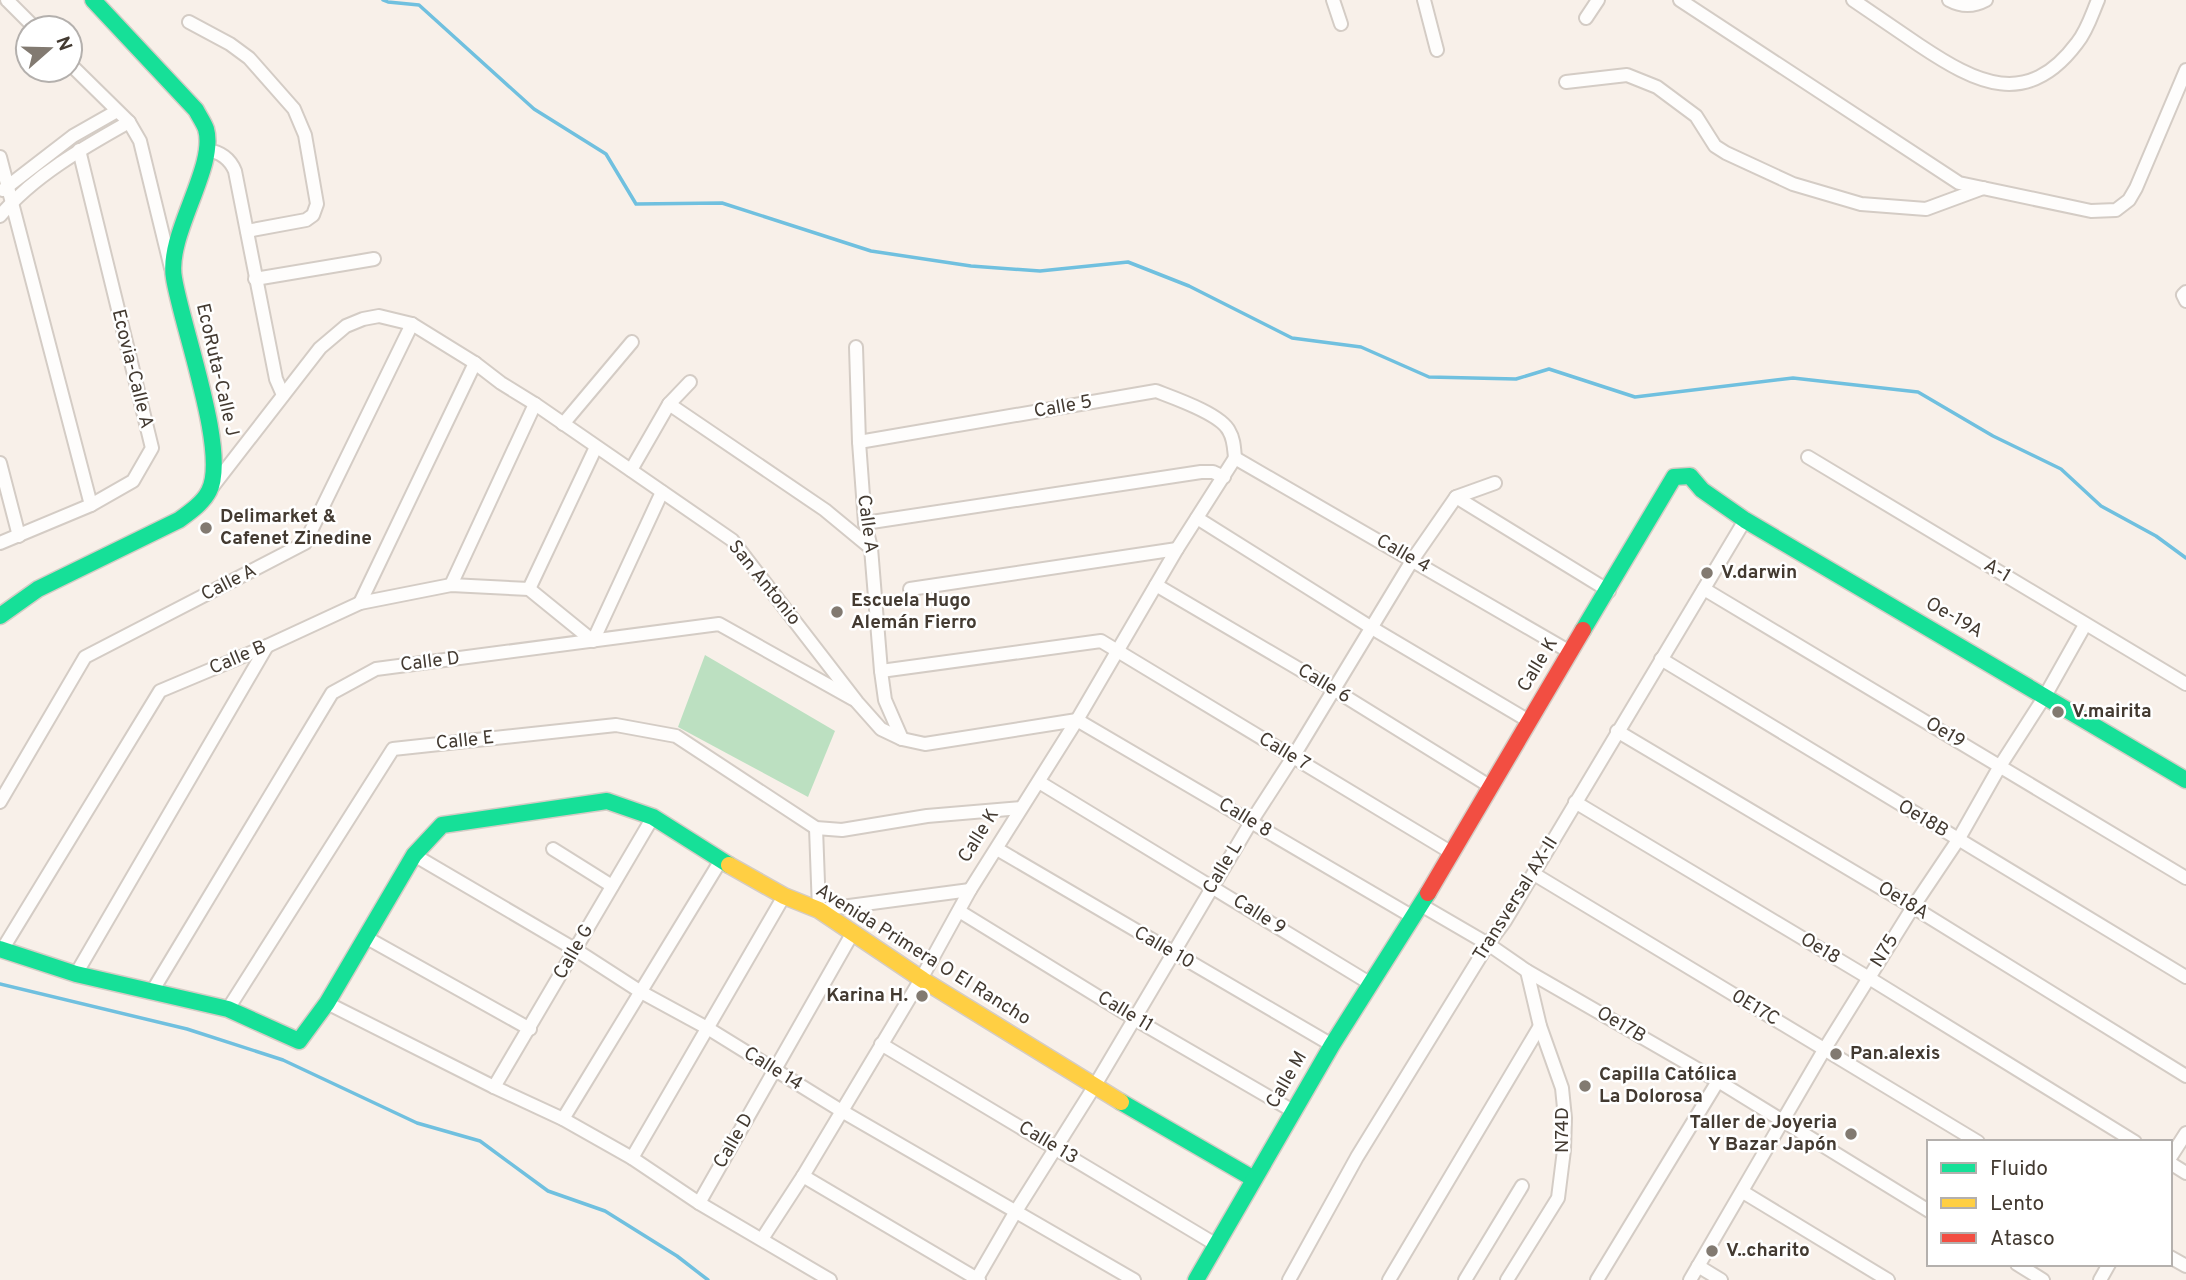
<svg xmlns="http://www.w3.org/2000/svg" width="2186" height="1280" font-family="Overpass,sans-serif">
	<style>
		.green { fill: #bce0c1 }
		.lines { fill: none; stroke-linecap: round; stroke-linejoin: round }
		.stream { stroke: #70c0df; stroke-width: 3.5 }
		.street-casing { stroke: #d4ccc5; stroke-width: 16 }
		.fast-casing { stroke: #d4ccc5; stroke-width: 19 }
		.slow-casing { stroke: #d4ccc5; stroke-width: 19 }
		.jam-casing { stroke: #d4ccc5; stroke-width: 19 }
		.street { stroke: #fefdfc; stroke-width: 12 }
		.fast { stroke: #16e098; stroke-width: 16 }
		.slow { stroke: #ffcf43; stroke-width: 16 }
		.jam { stroke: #f24e42; stroke-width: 16 }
		.poi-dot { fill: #827a71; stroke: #fff; stroke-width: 2.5 }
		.labels { text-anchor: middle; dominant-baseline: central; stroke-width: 5; stroke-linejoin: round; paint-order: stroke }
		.street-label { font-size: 19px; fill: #433a31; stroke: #fff }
		.poi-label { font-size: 19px; font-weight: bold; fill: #433a31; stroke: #fff; text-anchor: start }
	</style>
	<rect width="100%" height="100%" fill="#f8f0e9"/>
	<polygon class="green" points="705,655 835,731 808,797 678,727"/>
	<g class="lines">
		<g class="stream">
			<polyline points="383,0 388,2 419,5 534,109 606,154 636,204 722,203 871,251 971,266 1040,271 1128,262 1189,286 1292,338 1361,347 1429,377 1516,379 1549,369 1635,397 1793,378 1918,392 1993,436 2061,469 2101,506 2156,536 2186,558"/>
			<polyline points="0,984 187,1029 283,1060 417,1123 480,1141 548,1191 605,1211 677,1256 708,1280"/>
		</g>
		<g class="street-casing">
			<g id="street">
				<polyline points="7,0 35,28"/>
				<polyline points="1333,0 1341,24"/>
				<polyline points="1424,0 1437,50"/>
				<polyline points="1680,0 1959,183 2091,211 2116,210 2129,200 2136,188 2186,70"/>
				<path d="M1853,0C1875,15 1897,30 1919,45C1976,83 2027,110 2077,43C2087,31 2092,14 2098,0"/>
				<path d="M1949,0C1962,7 1973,7 1986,0"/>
				<polyline points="1586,18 1598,0"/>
				<polyline points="189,22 230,44 249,58 294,109 305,135 317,204 313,215 306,220 247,231"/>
				<polyline points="70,64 129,122 140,141 171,268"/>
				<polyline points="1566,82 1627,75 1657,87 1696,116 1715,146 1726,153 1793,184 1861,204 1926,209 1983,188"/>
				<path d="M207,150C221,152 230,159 235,171L276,379L283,395"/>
				<polyline points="0,157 91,505"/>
				<polyline points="3,190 73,136 117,111"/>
				<path d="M0,216C32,177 84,147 129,122"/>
				<polyline points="255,279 374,259"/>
				<polyline points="2186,292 2183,295 2186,301"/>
				<polyline points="856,347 859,442 865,523 871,548 881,671 885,700 902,739"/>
				<polyline points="669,404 825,510 871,548"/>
				<polyline points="563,424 632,342"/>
				<path d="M859,442L1156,391C1174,398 1221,414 1229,431C1234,439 1234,448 1235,458"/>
				<polyline points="1808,457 2186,684"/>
				<polyline points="1235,458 1570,652"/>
				<polyline points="0,463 19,536"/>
				<polyline points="631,470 669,404 690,382"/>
				<polyline points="213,486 320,348 346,326 363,319 379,316 412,324 475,363 501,383 535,404 732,540 857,702 881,729 902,739 925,744 1077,720"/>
				<polyline points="1456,497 1609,591"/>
				<polyline points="1197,518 1372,628 1529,721"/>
				<polyline points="865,523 1201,472 1213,472 1224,477"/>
				<polyline points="0,543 91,505 133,481 152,448 79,150"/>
				<polyline points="451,585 535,404"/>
				<polyline points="1156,585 1333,689 1491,787"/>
				<polyline points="529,589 596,447"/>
				<polyline points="910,589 1177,549"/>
				<polyline points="1704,589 2186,878"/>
				<polyline points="360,603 475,363"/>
				<polyline points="1661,659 2186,977"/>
				<polyline points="881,671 1101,641 1452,853"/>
				<polyline points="1077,720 1413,917"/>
				<polyline points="1617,731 1913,907 2186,1076"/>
				<polyline points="1039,782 1371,984"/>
				<polyline points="0,802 85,657 305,543 412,324"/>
				<polyline points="1575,802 1869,978 2135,1142"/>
				<polyline points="816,828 819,910 970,890"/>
				<polyline points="553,849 612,886"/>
				<polyline points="997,849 1332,1045"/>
				<polyline points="414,855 576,950 641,992 709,1029 840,1110 1134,1280"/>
				<polyline points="1534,874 1978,1142"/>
				<polyline points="1421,905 1488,944 1527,971 1718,1081 1929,1211"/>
				<polyline points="959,911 1133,1018 1293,1111"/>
				<polyline points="367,938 530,1029"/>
				<polyline points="2,950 160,691 267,646 360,603 451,585 529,589 593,641 662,492"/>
				<polyline points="76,974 267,646"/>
				<polyline points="153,990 332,693 376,669 719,624 853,699"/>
				<polyline points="327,1003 494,1087 563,1119 632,1158 699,1203 830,1280"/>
				<polyline points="228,1009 393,749 616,725 676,736 816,828 842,830 927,816 1021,808"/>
				<polyline points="881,1044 1215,1244"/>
				<polyline points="494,1087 653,817"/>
				<polyline points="563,1119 721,860"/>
				<polyline points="632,1158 784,896"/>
				<polyline points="2170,1158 2186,1133"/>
				<polyline points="2170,1163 2186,1173"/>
				<polyline points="803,1176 979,1280"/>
				<polyline points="1743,1192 1888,1280"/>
				<polyline points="699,1203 852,934"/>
				<polyline points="762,1239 803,1176 921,979 970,890 1077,720 1177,549 1235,458"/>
				<polyline points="2170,1257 2186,1266"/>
				<polyline points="2017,1264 2043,1280"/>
				<polyline points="1698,1266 1721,1280"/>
				<polyline points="976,1280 1016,1211 1094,1087 1251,822 1293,757 1413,559 1456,497 1495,483"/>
				<polyline points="1289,1280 1357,1157 1488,944 1505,921 1745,520"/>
				<polyline points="1389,1280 1540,1026"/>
				<polyline points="1465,1280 1522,1186"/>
				<polyline points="1507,1280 1558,1198 1564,1150 1565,1118 1562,1088 1540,1026 1527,971"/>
				<polyline points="1597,1280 1718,1081"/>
				<polyline points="1690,1280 1824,1050 1913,907 1958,840 2000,766 2045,696 2085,625"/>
				<polyline points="2100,1280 2109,1264"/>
			</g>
		</g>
		<g class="fast-casing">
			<g id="fast">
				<path d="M0,616L38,589L179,520C190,512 203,503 209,491C229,453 181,324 174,278C166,235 217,167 206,129C204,123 199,116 196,110L93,0"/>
				<polyline points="1583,630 1674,477 1690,476 1702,490 1745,520 2186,780"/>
				<polyline points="0,949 76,974 228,1009 299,1041 327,1003 414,855 442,825 607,801 653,817 729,865"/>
				<polyline points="1121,1102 1254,1179"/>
				<polyline points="1196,1280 1332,1045 1428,893"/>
			</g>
		</g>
		<g class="slow-casing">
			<polyline id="slow" points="729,865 784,896 819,910 923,980 1121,1102"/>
		</g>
		<g class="jam-casing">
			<polyline id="jam" points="1428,893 1583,630"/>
		</g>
		<use href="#street" class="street"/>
		<use href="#fast" class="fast"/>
		<use href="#slow" class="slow"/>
		<use href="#jam" class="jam"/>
	</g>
	<g class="poi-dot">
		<circle cx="206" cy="528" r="7"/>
		<circle cx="1707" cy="573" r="7"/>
		<circle cx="837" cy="612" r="7"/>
		<circle cx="2058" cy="712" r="7"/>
		<circle cx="922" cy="996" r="7"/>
		<circle cx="1836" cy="1054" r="7"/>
		<circle cx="1585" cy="1086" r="7"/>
		<circle cx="1851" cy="1134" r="7"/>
		<circle cx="1712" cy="1251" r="7"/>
	</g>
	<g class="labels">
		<g class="street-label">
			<text transform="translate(132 369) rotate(76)">Ecovia-Calle A</text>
			<text transform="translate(217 370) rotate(77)">EcoRuta-Calle J</text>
			<text transform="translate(1063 407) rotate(-10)">Calle 5</text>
			<text transform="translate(867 524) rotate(82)">Calle A</text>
			<text transform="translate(1403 554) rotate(30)">Calle 4</text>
			<text transform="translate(1997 571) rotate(31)">A-1</text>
			<text transform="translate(229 583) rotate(-27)">Calle A</text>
			<text transform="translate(764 583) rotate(51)">San Antonio</text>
			<text transform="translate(1954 618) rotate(30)">Oe-19A</text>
			<text transform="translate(238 658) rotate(-23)">Calle B</text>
			<text transform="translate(430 662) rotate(-7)">Calle D</text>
			<text transform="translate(1538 665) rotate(-59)">Calle K</text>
			<text transform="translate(1324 684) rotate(31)">Calle 6</text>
			<text transform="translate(1945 733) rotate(31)">Oe19</text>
			<text transform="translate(465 741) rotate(-6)">Calle E</text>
			<text transform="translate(1284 752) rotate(31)">Calle 7</text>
			<text transform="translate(1245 818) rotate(31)">Calle 8</text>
			<text transform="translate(1923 819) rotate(31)">Oe18B</text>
			<text transform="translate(979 836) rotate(-58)">Calle K</text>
			<text transform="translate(1223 868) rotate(-59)">Calle L</text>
			<text transform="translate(1516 899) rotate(-58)">Transversal AX-II</text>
			<text transform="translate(1903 901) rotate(31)">Oe18A</text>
			<text transform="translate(1259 915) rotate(32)">Calle 9</text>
			<text transform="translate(1164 948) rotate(30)">Calle 10</text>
			<text transform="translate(1820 949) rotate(31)">Oe18</text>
			<text transform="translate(1885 951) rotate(-58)">N75</text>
			<text transform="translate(574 952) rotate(-60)">Calle G</text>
			<text transform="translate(923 955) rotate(32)">Avenida Primera O El Rancho</text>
			<text transform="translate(1755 1008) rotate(31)">0E17C</text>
			<text transform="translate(1125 1012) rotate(31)">Calle 11</text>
			<text transform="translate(1621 1025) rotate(30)">Oe17B</text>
			<text transform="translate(773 1069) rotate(32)">Calle 14</text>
			<text transform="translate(1287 1080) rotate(-60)">Calle M</text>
			<text transform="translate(1563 1130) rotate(-90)">N74D</text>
			<text transform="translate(734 1141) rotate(-60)">Calle D</text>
			<text transform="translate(1048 1143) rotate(31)">Calle 13</text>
		</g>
		<g class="poi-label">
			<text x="220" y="517">Delimarket &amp;<tspan x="220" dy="22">Cafenet Zinedine</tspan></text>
			<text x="1721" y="573">V.darwin</text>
			<text x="851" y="601">Escuela Hugo<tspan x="851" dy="22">Alemán Fierro</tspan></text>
			<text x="2072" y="712">V.mairita</text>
			<text x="908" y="996" text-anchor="end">Karina H.</text>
			<text x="1850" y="1054">Pan.alexis</text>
			<text x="1599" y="1075">Capilla Católica<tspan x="1599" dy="22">La Dolorosa</tspan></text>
			<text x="1837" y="1123" text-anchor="end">Taller de Joyeria<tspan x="1837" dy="22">Y Bazar Japón</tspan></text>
			<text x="1726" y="1251">V..charito</text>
		</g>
	</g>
	<rect x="1927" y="1140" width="245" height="126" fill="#ffffff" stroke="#b4b0ad" stroke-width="2"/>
	<rect x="1941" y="1163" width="35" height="10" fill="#16e098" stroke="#b4b0ad" stroke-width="2"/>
	<text x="1990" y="1175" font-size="21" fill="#433a31">Fluido</text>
	<rect x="1941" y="1198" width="35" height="10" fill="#ffcf43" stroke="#b4b0ad" stroke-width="2"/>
	<text x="1990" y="1210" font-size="21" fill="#433a31">Lento</text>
	<rect x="1941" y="1233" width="35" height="10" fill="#f24e42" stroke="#b4b0ad" stroke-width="2"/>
	<text x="1990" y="1245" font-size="21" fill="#433a31">Atasco</text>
	<g transform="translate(49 49) rotate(70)"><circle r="33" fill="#ffffff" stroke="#b4b0ad" stroke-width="2"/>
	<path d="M0-5L12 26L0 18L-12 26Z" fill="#827a71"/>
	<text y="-10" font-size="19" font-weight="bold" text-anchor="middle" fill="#433a31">N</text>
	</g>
</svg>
